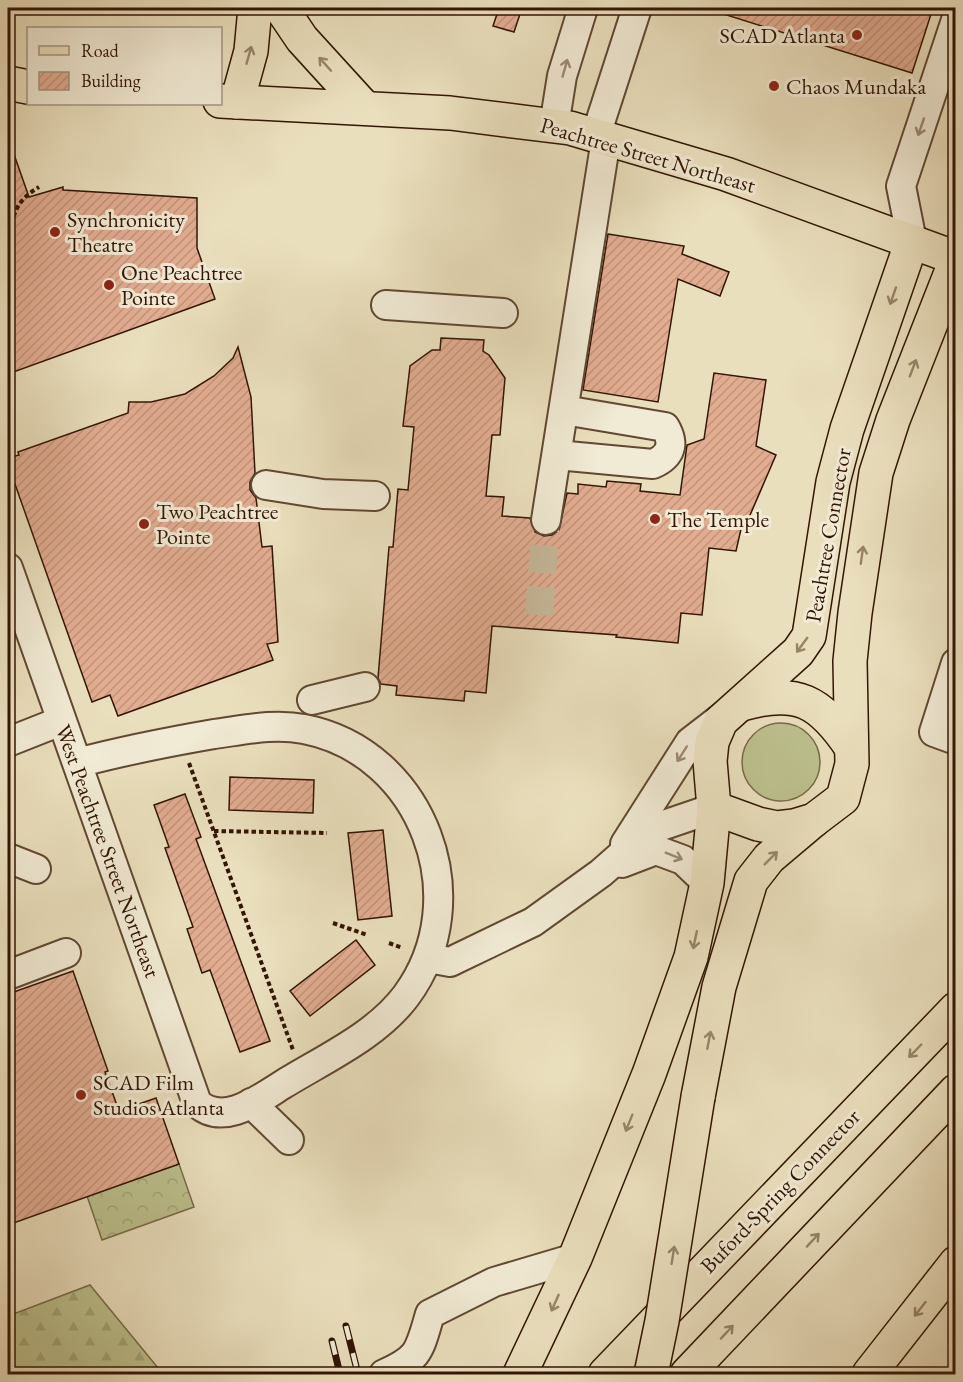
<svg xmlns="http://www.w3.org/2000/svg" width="963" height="1382" font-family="'EB Garamond',serif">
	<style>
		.grass { fill: #bcc08d; stroke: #786a48; stroke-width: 1.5 }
		.forest { fill: url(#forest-firs); stroke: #786a48; stroke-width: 1.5 }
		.park { fill: url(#park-crowns); stroke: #786a48; stroke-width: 1.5 }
		.building { fill: url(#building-hatch); stroke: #331504; stroke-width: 1.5 }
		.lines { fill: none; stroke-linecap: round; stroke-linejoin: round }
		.minor-tunnel { stroke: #c5b798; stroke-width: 28; stroke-dasharray: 28 14; stroke-linecap: butt }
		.minor-casing { stroke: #614832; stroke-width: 32 }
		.major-casing { stroke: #331504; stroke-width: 36 }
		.highway-casing { stroke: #331504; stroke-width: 36 }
		.path { stroke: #331504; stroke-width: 4; stroke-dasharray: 4.5 3; stroke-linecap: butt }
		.minor { stroke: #f1ead4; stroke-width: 28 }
		.major { stroke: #eadfbd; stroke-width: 33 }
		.highway { stroke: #eadfbd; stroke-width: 33 }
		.rail-casing { stroke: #331504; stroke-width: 7 }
		.rail { stroke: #f1ead4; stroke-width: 4.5; stroke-dasharray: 14; stroke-linecap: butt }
		.highway-bridge-casing { stroke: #331504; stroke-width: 36; stroke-linecap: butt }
		.highway-bridge { stroke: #eadfbd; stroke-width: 33 }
		.oneway { stroke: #98846a }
		.oneway2 { stroke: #9c8a76 }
		.poi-dot { fill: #8f2418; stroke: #f1ead4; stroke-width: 2 }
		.labels { text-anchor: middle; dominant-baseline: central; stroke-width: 6; stroke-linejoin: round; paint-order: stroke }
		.poi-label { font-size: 22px; fill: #331504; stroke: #f1ead4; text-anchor: start }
		.street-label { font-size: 22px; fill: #331504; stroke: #f1ead4 }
	</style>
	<defs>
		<pattern id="forest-firs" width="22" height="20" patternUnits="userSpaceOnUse" patternTransform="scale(1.5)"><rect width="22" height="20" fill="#bcc08d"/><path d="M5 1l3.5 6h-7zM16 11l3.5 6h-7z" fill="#a2a478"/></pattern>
		<pattern id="park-crowns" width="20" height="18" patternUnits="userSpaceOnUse" patternTransform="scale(1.5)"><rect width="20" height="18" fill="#bcc08d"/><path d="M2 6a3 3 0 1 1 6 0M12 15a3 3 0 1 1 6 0" fill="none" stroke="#a2a478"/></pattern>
		<pattern id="building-hatch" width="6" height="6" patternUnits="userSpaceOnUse" patternTransform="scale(1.5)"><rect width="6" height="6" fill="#e2ac91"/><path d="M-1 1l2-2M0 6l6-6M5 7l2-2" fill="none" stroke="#c2937b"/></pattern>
	</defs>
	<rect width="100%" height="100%" fill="#eadfbd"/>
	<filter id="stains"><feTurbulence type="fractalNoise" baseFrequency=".00333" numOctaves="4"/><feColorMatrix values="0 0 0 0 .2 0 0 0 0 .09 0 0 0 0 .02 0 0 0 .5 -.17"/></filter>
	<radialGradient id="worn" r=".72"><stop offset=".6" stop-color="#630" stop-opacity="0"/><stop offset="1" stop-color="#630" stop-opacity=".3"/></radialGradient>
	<circle class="grass" cx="781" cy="762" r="39"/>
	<polygon class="forest" points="90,1285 163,1374 8,1374 8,1316"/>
	<polygon class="park" points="179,1164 194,1207 102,1240 87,1196"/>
	<g class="building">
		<polygon points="499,8 522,8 514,32 493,26"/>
		<polygon points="717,8 933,8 912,73 717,12"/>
		<polygon points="10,143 29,197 63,187 63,190 197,198 197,248 215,299 8,374 8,144"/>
		<polygon points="608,234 684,246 682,254 729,272 720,296 678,279 658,402 583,390"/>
		<polygon points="441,338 484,340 483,351 489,355 505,378 500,435 492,435 486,496 504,497 502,516 530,518 535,532 544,536 552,535 559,530 567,493 578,494 578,484 606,487 607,481 641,484 640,491 680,495 687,445 704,439 714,373 766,380 756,446 776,455 744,529 741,529 736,551 709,548 702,615 681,613 678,643 616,637 617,635 492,626 486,693 465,691 464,701 396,695 397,686 381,684 378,678 389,547 393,547 398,489 408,490 414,427 403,426 410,366 432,350 440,350"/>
		<polygon points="238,347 251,397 255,473 250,482 250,490 256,498 262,547 272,546 278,642 267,644 273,660 118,716 110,695 92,702 10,470 12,469 8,458 19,455 18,452 128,413 129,402 151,402 185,394 214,376 233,358"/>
		<polygon points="230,777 314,780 313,813 229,810"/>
		<polygon points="185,794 201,837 196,839 270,1041 240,1052 210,970 202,973 187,929 193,927 165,848 169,847 154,805"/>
		<polygon points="383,830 392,916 358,920 348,833"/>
		<polygon points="356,940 375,965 310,1016 290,991"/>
		<polygon points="73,971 108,1071 105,1072 119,1111 156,1098 179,1164 8,1225 8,994"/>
	</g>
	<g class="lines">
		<polyline class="minor-tunnel" points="539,615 546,520"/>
		<g class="minor-casing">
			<g id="minor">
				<polyline points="554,126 562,76 583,8"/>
				<polyline points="596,135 637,8"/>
				<polyline points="912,241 901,186 956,20"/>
				<polyline points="386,305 503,313"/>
				<path d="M557,455L653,464C671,456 675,444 665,427L564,410"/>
				<polyline points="266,485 323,494 375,496"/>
				<polyline points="546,520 606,139"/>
				<path d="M8,568L197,1103C223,1127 258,1100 282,1085C324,1059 376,1036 406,996C478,899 423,752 304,729C274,723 244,730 214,734C168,742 122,751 77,763"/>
				<polyline points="956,663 934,732 956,740"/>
				<polyline points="312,700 365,687"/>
				<polyline points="8,742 61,721"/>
				<polyline points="625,844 690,742 725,715"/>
				<polyline points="8,858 36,869"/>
				<polyline points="622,863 656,850 683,860 707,883"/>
				<polyline points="428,958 450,962 533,922 601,873 643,836 661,826 714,808"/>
				<polyline points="8,975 66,953"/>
				<polyline points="251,1103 289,1140"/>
				<path d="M384,1374C420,1358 419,1351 430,1314L494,1282L575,1258"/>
			</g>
		</g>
		<g class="major-casing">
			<g id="major">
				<polyline points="281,8 302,39 364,107"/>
				<polyline points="8,83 28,87"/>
				<polyline points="220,101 450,113 570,128 726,174 956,258"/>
				<polyline points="237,102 251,51 255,8"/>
				<polyline points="912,241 847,429 833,482 809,636 798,652 721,721 712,742 710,761 714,808 758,824 777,828 794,826 814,820 843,798 852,764 850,661 855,613 876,473 893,420 956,260"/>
				<path d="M742,704C797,688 820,701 851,747"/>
			</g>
		</g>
		<g class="highway-casing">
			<g id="highway">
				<polyline points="698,1097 719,987 751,881 769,858 814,820"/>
				<polyline points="520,1374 575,1258 649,1074 691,957 707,883 714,808"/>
				<polyline points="605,1374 956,1009"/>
				<polyline points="687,1374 956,1091"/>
				<polyline points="869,1374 956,1263"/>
			</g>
		</g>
		<g class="path">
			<path d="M12,239C11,214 17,200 39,187"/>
			<polyline points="189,763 293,1050"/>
			<polyline points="214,831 327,833"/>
			<polyline points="333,923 367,935"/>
			<polyline points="389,943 403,948"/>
		</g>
		<use href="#minor" class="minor"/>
		<use href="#major" class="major"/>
		<use href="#highway" class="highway"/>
		<g class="rail-casing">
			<g id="rail">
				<polyline points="346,1326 358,1374"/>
				<polyline points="332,1341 340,1374"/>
			</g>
		</g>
		<use href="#rail" class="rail"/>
		<g class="highway-bridge-casing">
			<polyline id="highway-bridge" points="651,1374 662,1321 698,1097"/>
		</g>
		<use href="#highway-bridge" class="highway-bridge"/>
	</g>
	<defs><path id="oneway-shaft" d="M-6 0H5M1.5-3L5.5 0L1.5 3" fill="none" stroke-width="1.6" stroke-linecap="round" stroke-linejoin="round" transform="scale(1.5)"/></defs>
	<g class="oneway">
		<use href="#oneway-shaft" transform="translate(249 55) rotate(-74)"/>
		<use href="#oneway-shaft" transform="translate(325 64) rotate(-132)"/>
		<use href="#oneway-shaft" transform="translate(893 296) rotate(109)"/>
		<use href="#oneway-shaft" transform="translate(913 368) rotate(-69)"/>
		<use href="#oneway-shaft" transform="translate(862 555) rotate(-82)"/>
		<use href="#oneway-shaft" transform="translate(802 645) rotate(126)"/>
		<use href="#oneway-shaft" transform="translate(771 858) rotate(-45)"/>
		<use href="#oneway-shaft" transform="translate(695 940) rotate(102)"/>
		<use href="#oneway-shaft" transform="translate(709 1040) rotate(-79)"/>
		<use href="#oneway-shaft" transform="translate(915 1051) rotate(134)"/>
		<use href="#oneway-shaft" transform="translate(629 1123) rotate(112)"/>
		<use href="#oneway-shaft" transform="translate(813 1240) rotate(-47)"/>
		<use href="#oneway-shaft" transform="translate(673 1255) rotate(-81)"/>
		<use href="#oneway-shaft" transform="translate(555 1303) rotate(114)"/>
		<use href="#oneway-shaft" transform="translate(920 1309) rotate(128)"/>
		<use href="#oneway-shaft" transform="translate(727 1332) rotate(-47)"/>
	</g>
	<g class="oneway2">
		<use href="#oneway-shaft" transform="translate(565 68) rotate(-74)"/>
		<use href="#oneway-shaft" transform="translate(921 127) rotate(109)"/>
		<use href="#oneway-shaft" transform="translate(682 754) rotate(123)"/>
		<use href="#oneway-shaft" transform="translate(674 856) rotate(22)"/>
	</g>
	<g class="poi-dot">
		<circle cx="857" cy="35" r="6"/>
		<circle cx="774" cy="86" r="6"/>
		<circle cx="55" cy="232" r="6"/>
		<circle cx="109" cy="285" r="6"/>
		<circle cx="655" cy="519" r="6"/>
		<circle cx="144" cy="524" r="6"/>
		<circle cx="81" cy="1095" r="6"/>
	</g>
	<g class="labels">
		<g class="poi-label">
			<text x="845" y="35" text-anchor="end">SCAD Atlanta</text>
			<text x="786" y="86">Chaos Mundaka</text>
			<text x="67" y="219">Synchronicity<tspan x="67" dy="25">Theatre</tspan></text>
			<text x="121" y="272">One Peachtree<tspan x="121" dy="25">Pointe</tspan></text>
			<text x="156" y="511">Two Peachtree<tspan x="156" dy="25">Pointe</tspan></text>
			<text x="667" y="519">The Temple</text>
			<text x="93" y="1082">SCAD Film<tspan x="93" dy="25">Studios Atlanta</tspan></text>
		</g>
		<g class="street-label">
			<text transform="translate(648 155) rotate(16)">Peachtree Street Northeast</text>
			<text transform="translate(828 535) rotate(-80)">Peachtree Connector</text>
			<text transform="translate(108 851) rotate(70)">West Peachtree Street Northeast</text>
			<text transform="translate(780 1191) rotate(-46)">Buford-Spring Connector</text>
		</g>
	</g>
	<rect width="963" height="1382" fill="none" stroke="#eadfbd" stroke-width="30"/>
	<rect x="9" y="9" width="945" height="1364" fill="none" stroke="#331504" stroke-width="3"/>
	<rect x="15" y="15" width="933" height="1352" fill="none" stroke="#331504" stroke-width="1.5"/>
	<rect x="27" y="27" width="195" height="78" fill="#f1ead4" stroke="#a59581" stroke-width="1.5"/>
	<rect x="39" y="46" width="30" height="9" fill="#eadfbd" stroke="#a59581" stroke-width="1.5"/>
	<text x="81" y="57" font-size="18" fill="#331504">Road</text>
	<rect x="39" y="72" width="30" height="18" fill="url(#building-hatch)" stroke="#a59581" stroke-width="1.5"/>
	<text x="81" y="87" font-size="18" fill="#331504">Building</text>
	<rect width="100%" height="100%" filter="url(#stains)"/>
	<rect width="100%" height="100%" fill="url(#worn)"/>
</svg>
